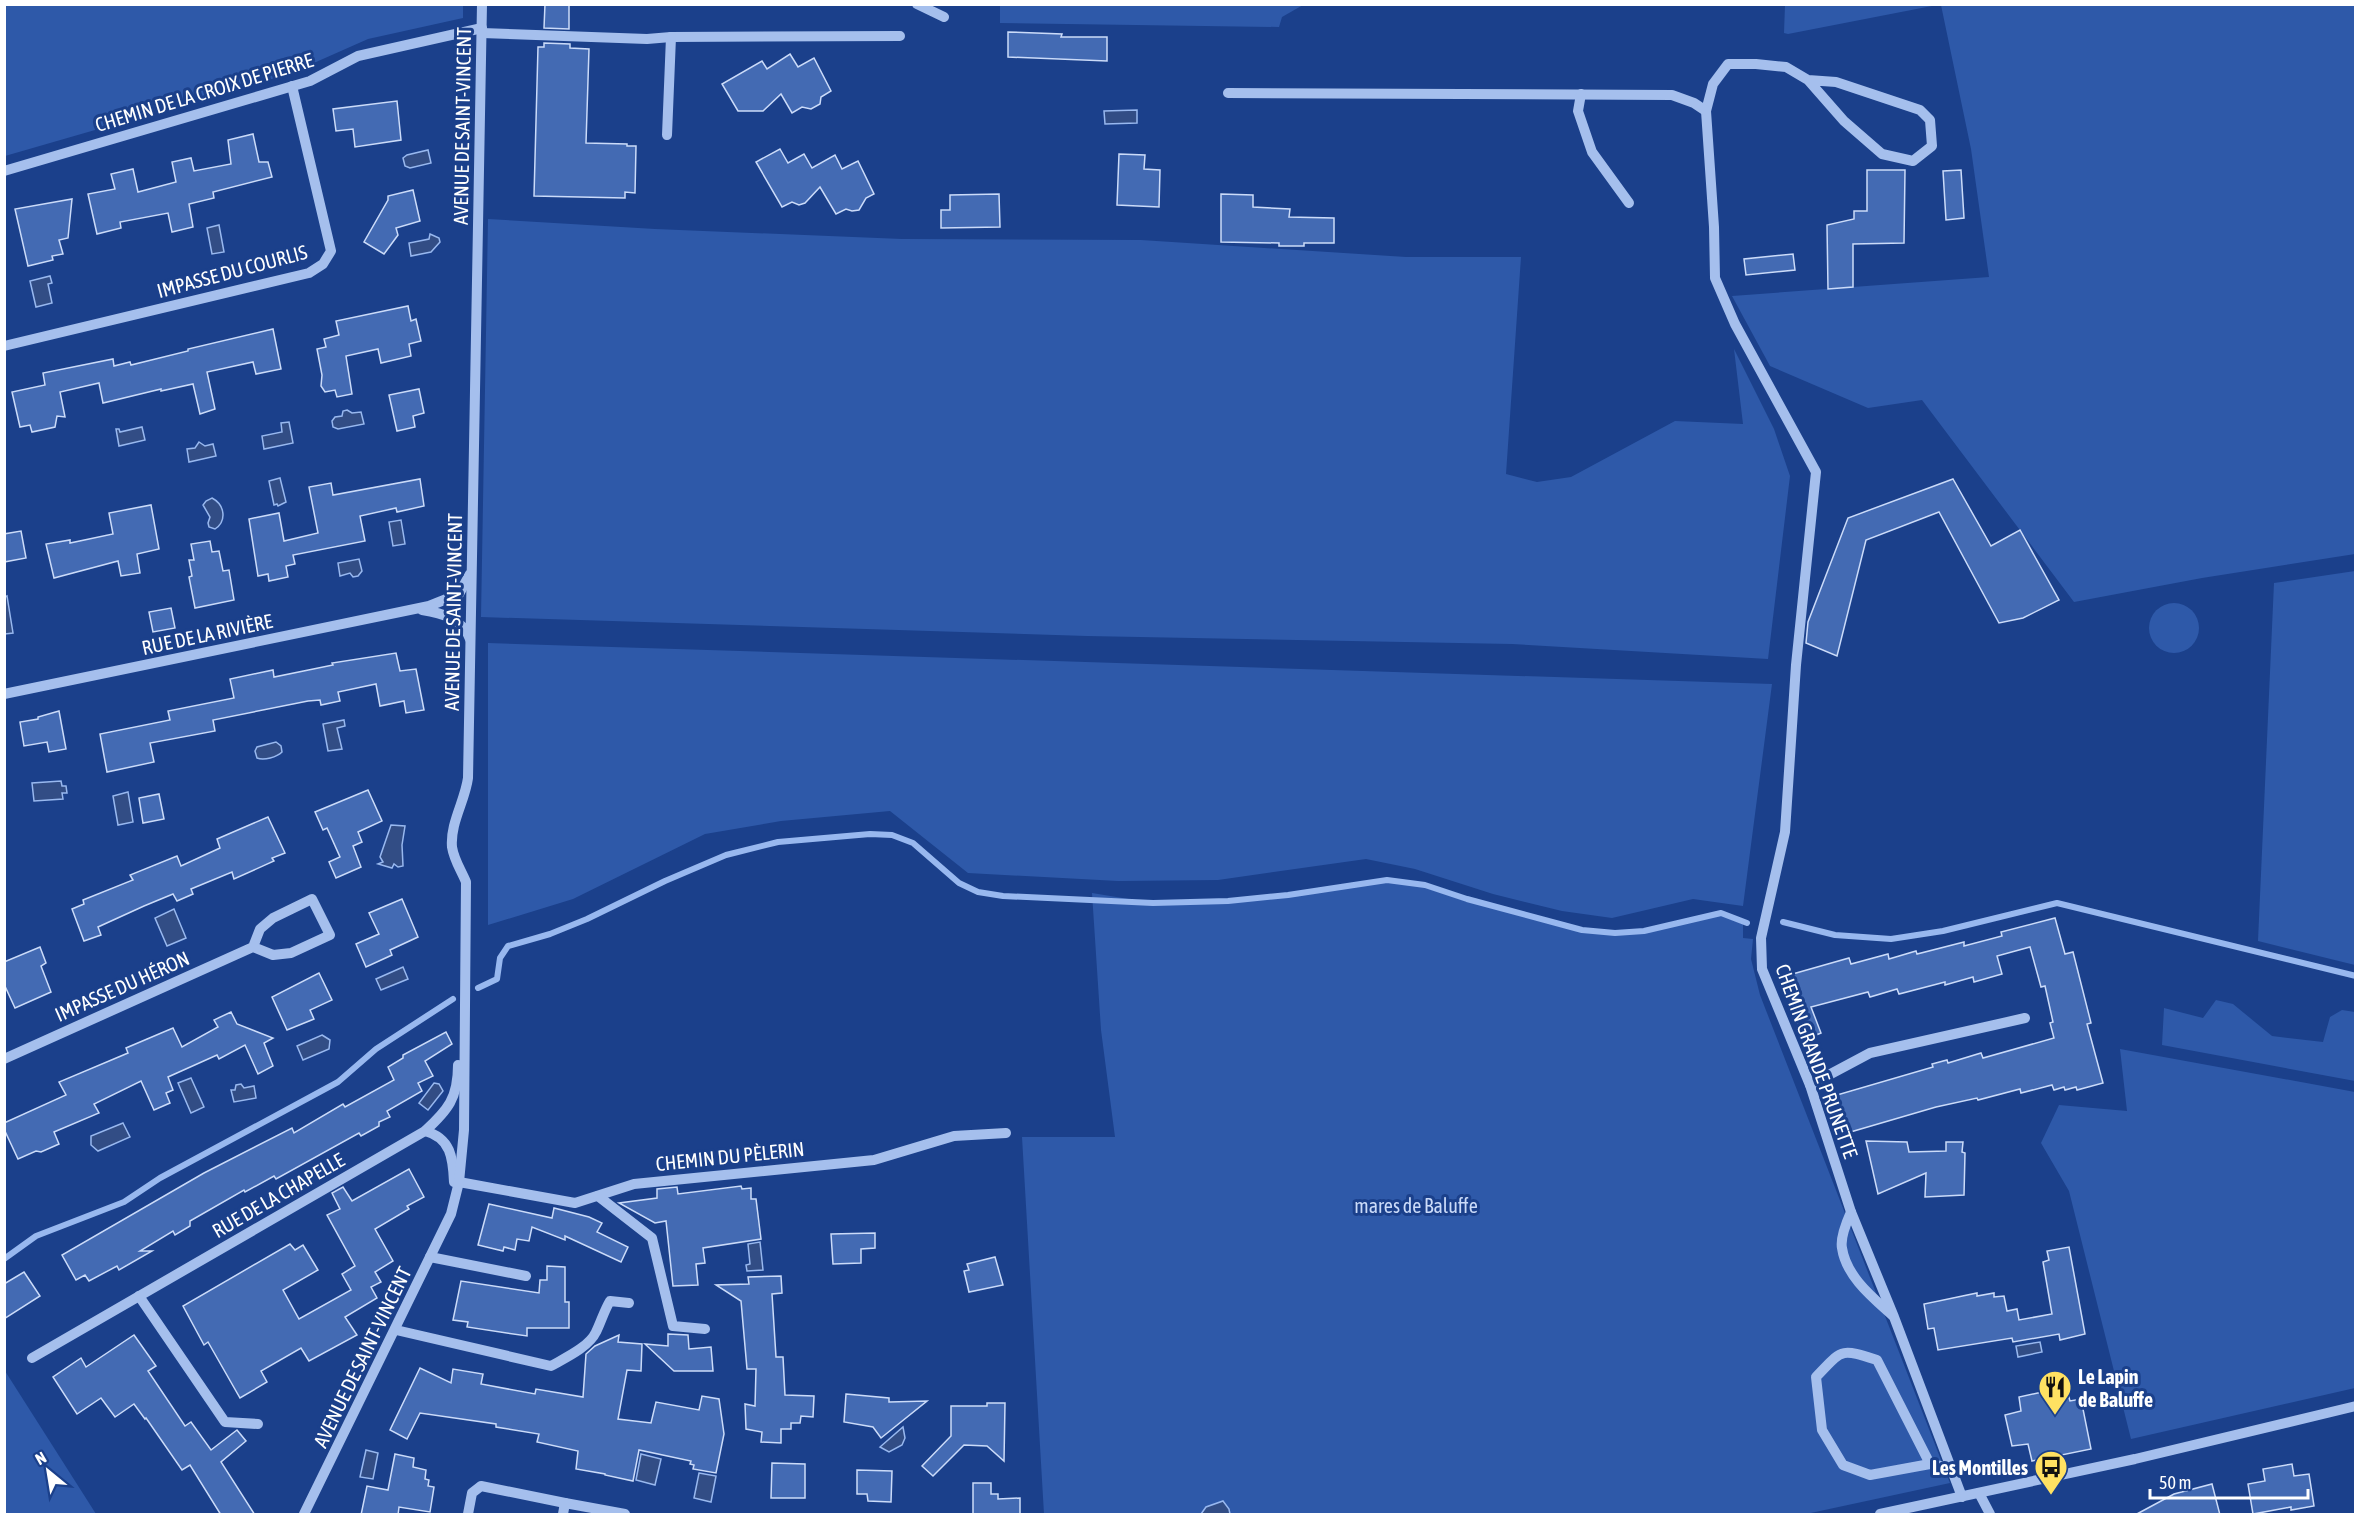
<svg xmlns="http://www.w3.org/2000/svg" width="2360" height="1519" font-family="'Asap Condensed',sans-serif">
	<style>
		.green { fill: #2e59a9 }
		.water { fill: #324d85; stroke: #98b8ef; stroke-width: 1.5 }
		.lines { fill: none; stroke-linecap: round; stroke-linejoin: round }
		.stream { stroke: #98b8ef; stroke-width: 6 }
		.building { fill: #436ab3; stroke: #cbdbf9; stroke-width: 1.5 }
		.minor { stroke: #a5bfed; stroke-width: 10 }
		.labels { text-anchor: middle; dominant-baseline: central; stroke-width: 6; stroke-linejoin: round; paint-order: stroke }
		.street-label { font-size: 20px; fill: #fff; stroke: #1b408b }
		.park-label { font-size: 20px; fill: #cbdbf9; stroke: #1b408b }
		.poi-label { font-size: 20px; font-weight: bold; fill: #fff; stroke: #1b408b; text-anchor: start }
	</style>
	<rect width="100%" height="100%" fill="#1b408b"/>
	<g class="green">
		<polygon points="5,4 463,4 463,18 368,39 289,74 5,156"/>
		<polygon points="1000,5 1000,4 1303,5 1282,17 1279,27 1000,23"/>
		<polygon points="1785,5 1785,4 1937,5 1788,34 1784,33"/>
		<polygon points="1941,5 2355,5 2355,554 2202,578 2074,602 1922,400 1868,408 1770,366 1732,296 1989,277 1971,149"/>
		<polygon points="488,219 655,229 902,239 1141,240 1406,257 1521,257 1506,474 1537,482 1571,477 1675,421 1743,424 1734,349 1774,429 1790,476 1768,659 1512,644 1087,636 481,617"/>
		<polygon points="2355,571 2356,571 2355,965 2258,941 2274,583"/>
		<circle cx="2174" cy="628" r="25"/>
		<polygon points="488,643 1772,684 1743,906 1693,899 1612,918 1562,911 1493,894 1415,869 1366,859 1218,880 1118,881 968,873 890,811 781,821 705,834 573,899 488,925"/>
		<polygon points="1387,880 1425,885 1467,899 1582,930 1615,933 1644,931 1721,913 1743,923 1743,938 1753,939 1751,959 1760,995 1950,1483 1806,1514 1044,1514 1022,1137 1115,1137 1101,1030 1092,893 1153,903 1228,901 1288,895"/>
		<polygon points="2216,1000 2233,1004 2272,1036 2323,1042 2330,1017 2342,1010 2355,1012 2355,1081 2162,1045 2164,1008 2203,1018"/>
		<polygon points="2120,1049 2355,1092 2355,1388 2131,1439 2069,1191 2041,1143 2059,1105 2127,1111"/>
		<polygon points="5,1371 96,1514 5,1514"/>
	</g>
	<g class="water">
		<polygon points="1137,110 1137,123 1105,124 1104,111"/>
		<polygon points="428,150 431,163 410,168 405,166 403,158 407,155"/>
		<polygon points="219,225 224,252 212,254 207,228"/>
		<polygon points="430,234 439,238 440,242 431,252 411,256 409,243 429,239"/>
		<polygon points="50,276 52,283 48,284 52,303 36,307 30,281"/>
		<polygon points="347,410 352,413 361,412 364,424 338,429 333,427 332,421 335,417 342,416 343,411"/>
		<polygon points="289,422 293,443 264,449 262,436 282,432 281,423"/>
		<polygon points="142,427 145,440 119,446 116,429 119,429 120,432"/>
		<polygon points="199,442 205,446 213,444 216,456 189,462 187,449 195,448"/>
		<polygon points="280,478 286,502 278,506 277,504 274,505 269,481"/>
		<path d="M212,498C225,505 227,521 215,529L209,527L208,523L210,517L203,505L206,501Z"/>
		<polygon points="401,520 405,544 393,546 389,522"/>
		<polygon points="359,559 362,571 358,576 353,577 350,573 340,576 338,563"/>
		<polygon points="7,596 13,633 5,634 5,597"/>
		<polygon points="344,720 345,726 337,728 342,749 328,751 323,724"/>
		<path d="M276,742L281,746L282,752C277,757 264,761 257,758L255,751L257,747Z"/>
		<polygon points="61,781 62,786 66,786 67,793 62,793 63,799 34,801 32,783"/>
		<polygon points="128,792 133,822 118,825 113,796"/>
		<polygon points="391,825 405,826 402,845 403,866 398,867 394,864 392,868 378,864 383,862 380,857"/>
		<polygon points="174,909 186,938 167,946 155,918"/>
		<polygon points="403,967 408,979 381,990 376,979"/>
		<polygon points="322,1035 330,1040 329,1049 303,1060 297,1046"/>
		<polygon points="191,1078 204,1107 191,1113 178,1083"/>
		<polygon points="434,1083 439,1084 443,1091 428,1110 419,1103"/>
		<polygon points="241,1084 244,1088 254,1086 256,1098 234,1102 231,1090 235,1090 236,1085"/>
		<polygon points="123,1123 130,1137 98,1151 91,1145 91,1136"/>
		<polygon points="760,1242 763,1270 747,1271 746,1265 750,1264 748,1244"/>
		<polygon points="2040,1342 2042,1352 2018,1357 2016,1346"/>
		<polygon points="903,1427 905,1438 902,1445 889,1452 880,1447"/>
		<polygon points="366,1450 378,1453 373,1479 360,1477"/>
		<polygon points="641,1454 661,1459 655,1485 636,1480"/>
		<polygon points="699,1473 716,1476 711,1502 694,1498"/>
		<polygon points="1223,1501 1229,1509 1230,1514 1201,1514 1206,1507"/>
	</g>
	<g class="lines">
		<g class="stream">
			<polyline points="1783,922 1835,935 1891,939 1943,931 2057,903 2356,976"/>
			<polyline points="478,988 497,979 500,958 508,946 550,934 587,919 665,881 726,855 778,842 870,834 892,835 913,843 959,883 978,892 1003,896 1153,903 1228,901 1288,895 1387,880 1425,885 1467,899 1582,930 1615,933 1644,931 1721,913 1747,923"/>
			<polyline points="4,1259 36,1236 124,1202 160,1178 338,1082 376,1049 453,999"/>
		</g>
	</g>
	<g class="building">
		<polygon points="545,4 569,4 569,29 544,28"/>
		<polygon points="1008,32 1062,34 1061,37 1107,37 1107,61 1008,57"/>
		<polygon points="544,43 570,44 570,48 589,49 586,143 627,144 627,146 636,146 635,193 625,192 625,198 534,196 538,47 544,47"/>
		<polygon points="790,54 798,67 814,58 831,91 821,97 820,104 811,109 802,107 792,113 781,94 763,111 738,111 722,84 762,61 767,69"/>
		<polygon points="397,101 401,140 355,147 353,129 336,131 333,109"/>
		<polygon points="253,134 259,162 268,162 272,177 213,192 214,198 189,204 193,227 172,232 168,213 120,222 121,228 97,234 88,194 115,189 111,174 133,169 138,192 176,182 172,162 191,158 194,171 231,164 228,140"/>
		<polygon points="780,149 788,163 804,154 812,168 835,155 842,169 858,161 874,194 866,198 859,210 852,211 846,209 836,214 820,187 805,203 799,205 792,202 782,207 756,162"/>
		<polygon points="1119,154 1145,155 1144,169 1160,170 1159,207 1117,205"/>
		<polygon points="1867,170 1905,170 1904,243 1853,244 1853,287 1828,289 1827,225 1854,219 1854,211 1867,211"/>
		<polygon points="1961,170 1964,218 1946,220 1943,171"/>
		<polygon points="413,190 420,221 396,228 398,235 384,254 364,242 388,200 388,196"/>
		<polygon points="999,194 1000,227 941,228 941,210 950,210 950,195"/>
		<polygon points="1221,194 1253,195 1253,207 1290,209 1289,217 1334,218 1334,243 1304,243 1304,246 1279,246 1279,243 1221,242"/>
		<polygon points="72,199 68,238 59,240 63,254 52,256 53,260 28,266 15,209"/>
		<polygon points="1793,254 1795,270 1746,275 1744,259"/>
		<polygon points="408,306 411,321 416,319 421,341 409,344 411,356 381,363 378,349 346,356 352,394 337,397 335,390 325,392 321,386 322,375 317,349 326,347 324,339 339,335 336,321"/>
		<polygon points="273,329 281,369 256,374 253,362 207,372 215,409 200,414 193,384 161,391 161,389 103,403 99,383 60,392 65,417 57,416 55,427 32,432 30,425 20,427 12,392 45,385 43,373 113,359 114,366 130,362 131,365 188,351 188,349"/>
		<polygon points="419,389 424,413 413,416 415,427 397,431 389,395"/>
		<polygon points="420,479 424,506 397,512 396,508 360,516 365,541 293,555 295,564 286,566 288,577 269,581 268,574 258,576 249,519 279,513 284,541 318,533 309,487 331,483 333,495"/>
		<polygon points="1953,479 1991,546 2020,530 2059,600 2023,618 1999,623 1939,512 1866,540 1837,656 1806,643 1808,622 1848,518"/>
		<polygon points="151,505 159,549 137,554 140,573 121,576 118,561 54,578 46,544 70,540 70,543 113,534 109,513"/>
		<polygon points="21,531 26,558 4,562 4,534"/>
		<polygon points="210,541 212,552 219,551 223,571 229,570 234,600 195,608 189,577 192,576 189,560 194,560 191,544"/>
		<polygon points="171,608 175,628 153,632 149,612"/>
		<polygon points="396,653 400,671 416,669 424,710 406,713 404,701 380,706 376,684 338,692 340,701 321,705 320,700 308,701 213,720 215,731 150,743 154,762 107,772 100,734 170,720 168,711 234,698 230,679 273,670 274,677 333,665 332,663"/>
		<polygon points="59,711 66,749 49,752 47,742 24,746 20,722 38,719 38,717"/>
		<polygon points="368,790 382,821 358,832 362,842 353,846 361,867 336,878 329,862 340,857 327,828 323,830 315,812"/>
		<polygon points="159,794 164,819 143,823 139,798"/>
		<polygon points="268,817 285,853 272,858 274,861 234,879 232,872 191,889 193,894 177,901 173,894 144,906 98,927 101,935 84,941 72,909 84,904 83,900 133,880 130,875 177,856 181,866 220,848 217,839"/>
		<polygon points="402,899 418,937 390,950 392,955 366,967 356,944 379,934 369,913"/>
		<polygon points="2055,918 2065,954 2073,952 2091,1023 2087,1024 2103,1083 2077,1090 2076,1087 2065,1090 2064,1087 2054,1090 2052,1085 2021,1093 2020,1089 1978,1100 1977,1098 1936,1107 1847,1133 1837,1095 1933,1067 1932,1064 1947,1060 1948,1063 1981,1053 1983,1058 2054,1038 2050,1023 2053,1022 2045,986 2041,987 2030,947 1997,956 2002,974 1974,982 1973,977 1945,985 1945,982 1899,994 1897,989 1870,997 1868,992 1811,1007 1821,1033 1804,1040 1782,977 1849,958 1851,964 1888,954 1889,959 1916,951 1917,954 1964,942 1964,946 2002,936 2001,932"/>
		<polygon points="40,947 46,963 41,966 51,992 15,1008 4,984 4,962"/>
		<polygon points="319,973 332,1000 310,1010 314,1019 287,1030 272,997"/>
		<polygon points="231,1012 237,1024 273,1038 264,1043 273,1066 258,1074 245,1045 219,1059 217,1055 168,1077 173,1090 166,1093 170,1103 154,1110 141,1081 94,1104 99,1113 54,1132 59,1144 41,1152 36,1151 18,1159 4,1129 4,1123 66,1095 59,1082 128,1053 126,1048 173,1028 182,1047 218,1027 214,1020"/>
		<polygon points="446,1032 452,1044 425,1061 433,1076 418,1083 422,1091 387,1111 390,1117 379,1122 379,1126 361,1136 359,1133 276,1179 274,1176 245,1192 244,1190 190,1221 190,1226 175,1235 173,1231 140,1251 152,1251 119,1270 117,1266 89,1281 85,1275 76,1280 62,1255 204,1173 292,1128 294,1133 343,1104 345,1107 394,1080 388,1067 403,1058 403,1055"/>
		<polygon points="1866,1141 1907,1142 1909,1152 1946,1151 1946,1142 1963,1142 1962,1152 1965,1153 1964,1195 1925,1197 1926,1173 1878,1194"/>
		<polygon points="409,1169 424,1197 407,1206 409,1209 375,1229 393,1261 375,1272 381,1282 371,1287 377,1298 345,1317 357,1335 309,1361 301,1348 261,1371 267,1382 240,1398 208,1342 204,1345 183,1306 290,1244 295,1250 303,1245 318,1270 283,1290 299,1319 351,1290 342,1274 355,1266 327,1215 340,1209 332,1193 343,1187 352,1201"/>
		<polygon points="741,1186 742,1189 751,1188 751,1199 756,1199 761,1239 703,1248 705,1263 696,1264 698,1285 673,1286 666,1221 655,1223 619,1203 657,1198 657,1189 677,1187 678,1194"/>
		<polygon points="489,1204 552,1218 554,1208 589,1217 602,1223 597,1232 628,1247 621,1262 565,1236 565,1240 532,1227 529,1241 517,1239 515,1250 504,1247 503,1251 478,1245"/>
		<polygon points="875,1233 875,1248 861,1249 861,1263 833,1264 831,1234"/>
		<polygon points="2069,1247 2085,1334 2060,1340 2059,1334 2013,1342 2012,1338 1938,1350 1934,1328 1928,1329 1924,1304 1977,1293 1977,1296 1994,1293 1994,1297 2004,1296 2007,1311 2017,1309 2019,1320 2052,1314 2043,1262 2049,1260 2047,1251"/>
		<polygon points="995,1257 1003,1285 969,1292 964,1271 969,1270 967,1264"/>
		<polygon points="547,1266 565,1267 565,1302 569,1302 569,1328 527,1328 527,1336 467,1327 468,1322 453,1320 461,1281 539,1293 540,1280 547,1280"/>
		<polygon points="24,1272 40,1296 4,1319 4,1284"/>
		<polygon points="781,1276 782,1293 772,1294 776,1357 783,1357 785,1395 814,1396 813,1417 801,1416 800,1423 791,1423 791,1429 781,1429 781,1443 761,1442 762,1432 746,1429 745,1404 755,1406 756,1369 747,1369 741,1301 716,1285 749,1284 748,1277"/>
		<polygon points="668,1334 688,1335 689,1349 711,1347 713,1371 674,1371 645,1344 668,1346"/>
		<polygon points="134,1335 156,1366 148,1371 185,1426 191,1422 211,1450 237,1430 246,1441 221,1462 255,1515 221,1515 190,1465 182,1470 146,1418 145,1419 134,1404 115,1417 101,1398 77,1414 53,1377 81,1358 86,1367"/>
		<polygon points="619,1335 618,1342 642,1344 641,1371 627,1370 618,1419 651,1423 656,1402 699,1410 702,1396 719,1399 724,1434 716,1473 693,1469 694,1465 690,1464 691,1461 639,1450 633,1481 605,1475 605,1474 576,1469 578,1451 537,1442 539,1434 496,1427 496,1424 420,1413 407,1439 390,1430 420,1368 451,1383 453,1369 483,1374 481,1384 535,1394 536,1389 583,1397 586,1354 595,1346"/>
		<polygon points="2066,1387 2070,1401 2081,1399 2091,1449 2032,1461 2028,1444 2012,1446 2005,1415 2021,1411 2019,1397"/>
		<polygon points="846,1394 889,1398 889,1402 927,1401 881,1438 873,1427 844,1422"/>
		<polygon points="987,1403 1005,1403 1004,1461 987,1446 964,1445 933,1476 922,1466 951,1436 951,1406 987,1406"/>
		<polygon points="395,1454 414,1458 413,1467 426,1470 425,1479 429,1480 428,1486 434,1487 430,1512 399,1507 398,1515 361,1515 367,1486 388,1490"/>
		<polygon points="772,1463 805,1464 805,1498 771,1498"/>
		<polygon points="2292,1464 2294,1476 2309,1474 2314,1506 2291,1510 2291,1507 2253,1514 2248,1484 2265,1481 2263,1469"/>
		<polygon points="857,1470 892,1471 891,1502 868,1501 867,1494 857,1494"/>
		<polygon points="973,1483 991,1483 991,1494 998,1494 998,1499 1020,1498 1020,1515 973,1515"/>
		<polygon points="2212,1484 2220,1515 2135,1515 2174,1494"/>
	</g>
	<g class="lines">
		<g class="minor">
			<polyline points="917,4 944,17"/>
			<polyline points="482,33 647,39 671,37 900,36"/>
			<polyline points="1808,80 1844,121 1882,154 1913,161 1932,146 1930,120 1920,110 1836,82 1808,80 1786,67 1756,64 1728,64 1713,84 1706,111 1714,227 1715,278 1735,324 1816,472 1796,665 1785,832 1761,938 1762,969 1810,1085 1851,1212 1894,1317 1962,1497"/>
			<polyline points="1228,93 1672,95 1694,103 1706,111"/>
			<polyline points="1581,94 1578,111 1592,152 1629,203"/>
			<polyline points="667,135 671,37"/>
			<polyline points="4,171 310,81 358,56 482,28"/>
			<polyline points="4,346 309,273 323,264 331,251 292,86"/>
			<path d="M422,610C442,613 463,619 470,639"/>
			<polyline points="4,694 429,606 459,594 470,574"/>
			<polyline points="4,1059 253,947 273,955 291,953 330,935 312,899 273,918 260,929 253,947"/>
			<polyline points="1810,1085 1870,1053 2025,1018"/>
			<path d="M425,1131C451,1138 453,1158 454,1182"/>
			<polyline points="459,1182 575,1203 634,1184 874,1160 954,1136 1006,1133"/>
			<polyline points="598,1196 652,1238 673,1326 705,1329"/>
			<path d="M1851,1212C1847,1221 1840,1238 1842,1248C1846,1276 1872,1297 1892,1315"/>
			<polyline points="430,1257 526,1276"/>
			<polyline points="139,1296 225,1422 258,1424"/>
			<path d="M396,1330L551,1366C565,1358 589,1347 596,1332C601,1322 604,1311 610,1301L629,1303"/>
			<path d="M32,1358L425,1131C448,1110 458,1098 458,1065"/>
			<path d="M1930,1464L1870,1475L1843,1465L1822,1430L1816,1377C1843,1349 1839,1348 1877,1360L1930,1464L1951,1468"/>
			<polyline points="1979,1493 1990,1514"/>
			<path d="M304,1514L451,1214L459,1182L464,1130L466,882C461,870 454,860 452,847C450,823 465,801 468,778L482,4"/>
			<polyline points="468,1514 472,1493 481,1486 565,1503"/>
			<polyline points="563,1514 565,1503 625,1514"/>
			<polyline points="1880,1514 2135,1459 2356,1406"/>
		</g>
	</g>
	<defs>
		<g id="restaurant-pin" transform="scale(1.725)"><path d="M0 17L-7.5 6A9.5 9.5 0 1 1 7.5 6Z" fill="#ffe162" stroke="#1b408b"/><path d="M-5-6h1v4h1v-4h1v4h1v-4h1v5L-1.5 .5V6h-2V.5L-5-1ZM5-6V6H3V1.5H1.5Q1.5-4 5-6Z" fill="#111"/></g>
		<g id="bus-pin" transform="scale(1.725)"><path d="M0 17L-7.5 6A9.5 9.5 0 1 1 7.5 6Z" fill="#ffe162" stroke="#1b408b"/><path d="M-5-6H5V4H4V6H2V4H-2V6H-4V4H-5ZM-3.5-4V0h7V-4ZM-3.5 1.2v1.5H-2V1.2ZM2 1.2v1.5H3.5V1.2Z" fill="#111"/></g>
	</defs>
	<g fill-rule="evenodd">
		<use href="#restaurant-pin" x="2055" y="1387"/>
		<use href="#bus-pin" x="2051" y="1467"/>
	</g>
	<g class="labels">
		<g class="street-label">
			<text transform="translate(204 92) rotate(-17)">CHEMIN DE LA CROIX DE PIERRE</text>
			<text transform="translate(462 126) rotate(-89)">AVENUE DE SAINT-VINCENT</text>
			<text transform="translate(232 271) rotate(-15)">IMPASSE DU COURLIS</text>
			<text transform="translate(453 612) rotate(-89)">AVENUE DE SAINT-VINCENT</text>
			<text transform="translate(207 634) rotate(-12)">RUE DE LA RIVIÈRE</text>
			<text transform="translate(122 986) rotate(-24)">IMPASSE DU HÉRON</text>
			<text transform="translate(1817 1061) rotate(70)">CHEMIN GRANDE PRUNETTE</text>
			<text transform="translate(730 1156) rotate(-6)">CHEMIN DU PÈLERIN</text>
			<text transform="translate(278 1195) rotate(-30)">RUE DE LA CHAPELLE</text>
			<text transform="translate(362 1357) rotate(-64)">AVENUE DE SAINT-VINCENT</text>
		</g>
		<g class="park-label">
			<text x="1416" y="1205">mares de Baluffe</text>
		</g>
		<g class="poi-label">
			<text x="2078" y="1376">Le Lapin<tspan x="2078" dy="23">de Baluffe</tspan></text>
			<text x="2028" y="1467" text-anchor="end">Les Montilles</text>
		</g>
	</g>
	<rect width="2360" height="1519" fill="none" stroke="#ffffff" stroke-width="12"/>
	<g transform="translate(48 1471) rotate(330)" stroke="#1b408b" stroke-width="4.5" paint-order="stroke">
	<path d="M0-4.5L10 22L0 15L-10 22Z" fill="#ffffff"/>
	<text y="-9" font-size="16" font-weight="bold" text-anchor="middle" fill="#ffffff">N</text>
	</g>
	<path d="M2150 1489v9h158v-9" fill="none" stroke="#ffffff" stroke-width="3"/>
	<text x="2159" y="1489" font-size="18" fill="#ffffff" stroke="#1b408b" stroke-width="4.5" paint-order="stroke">50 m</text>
</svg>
